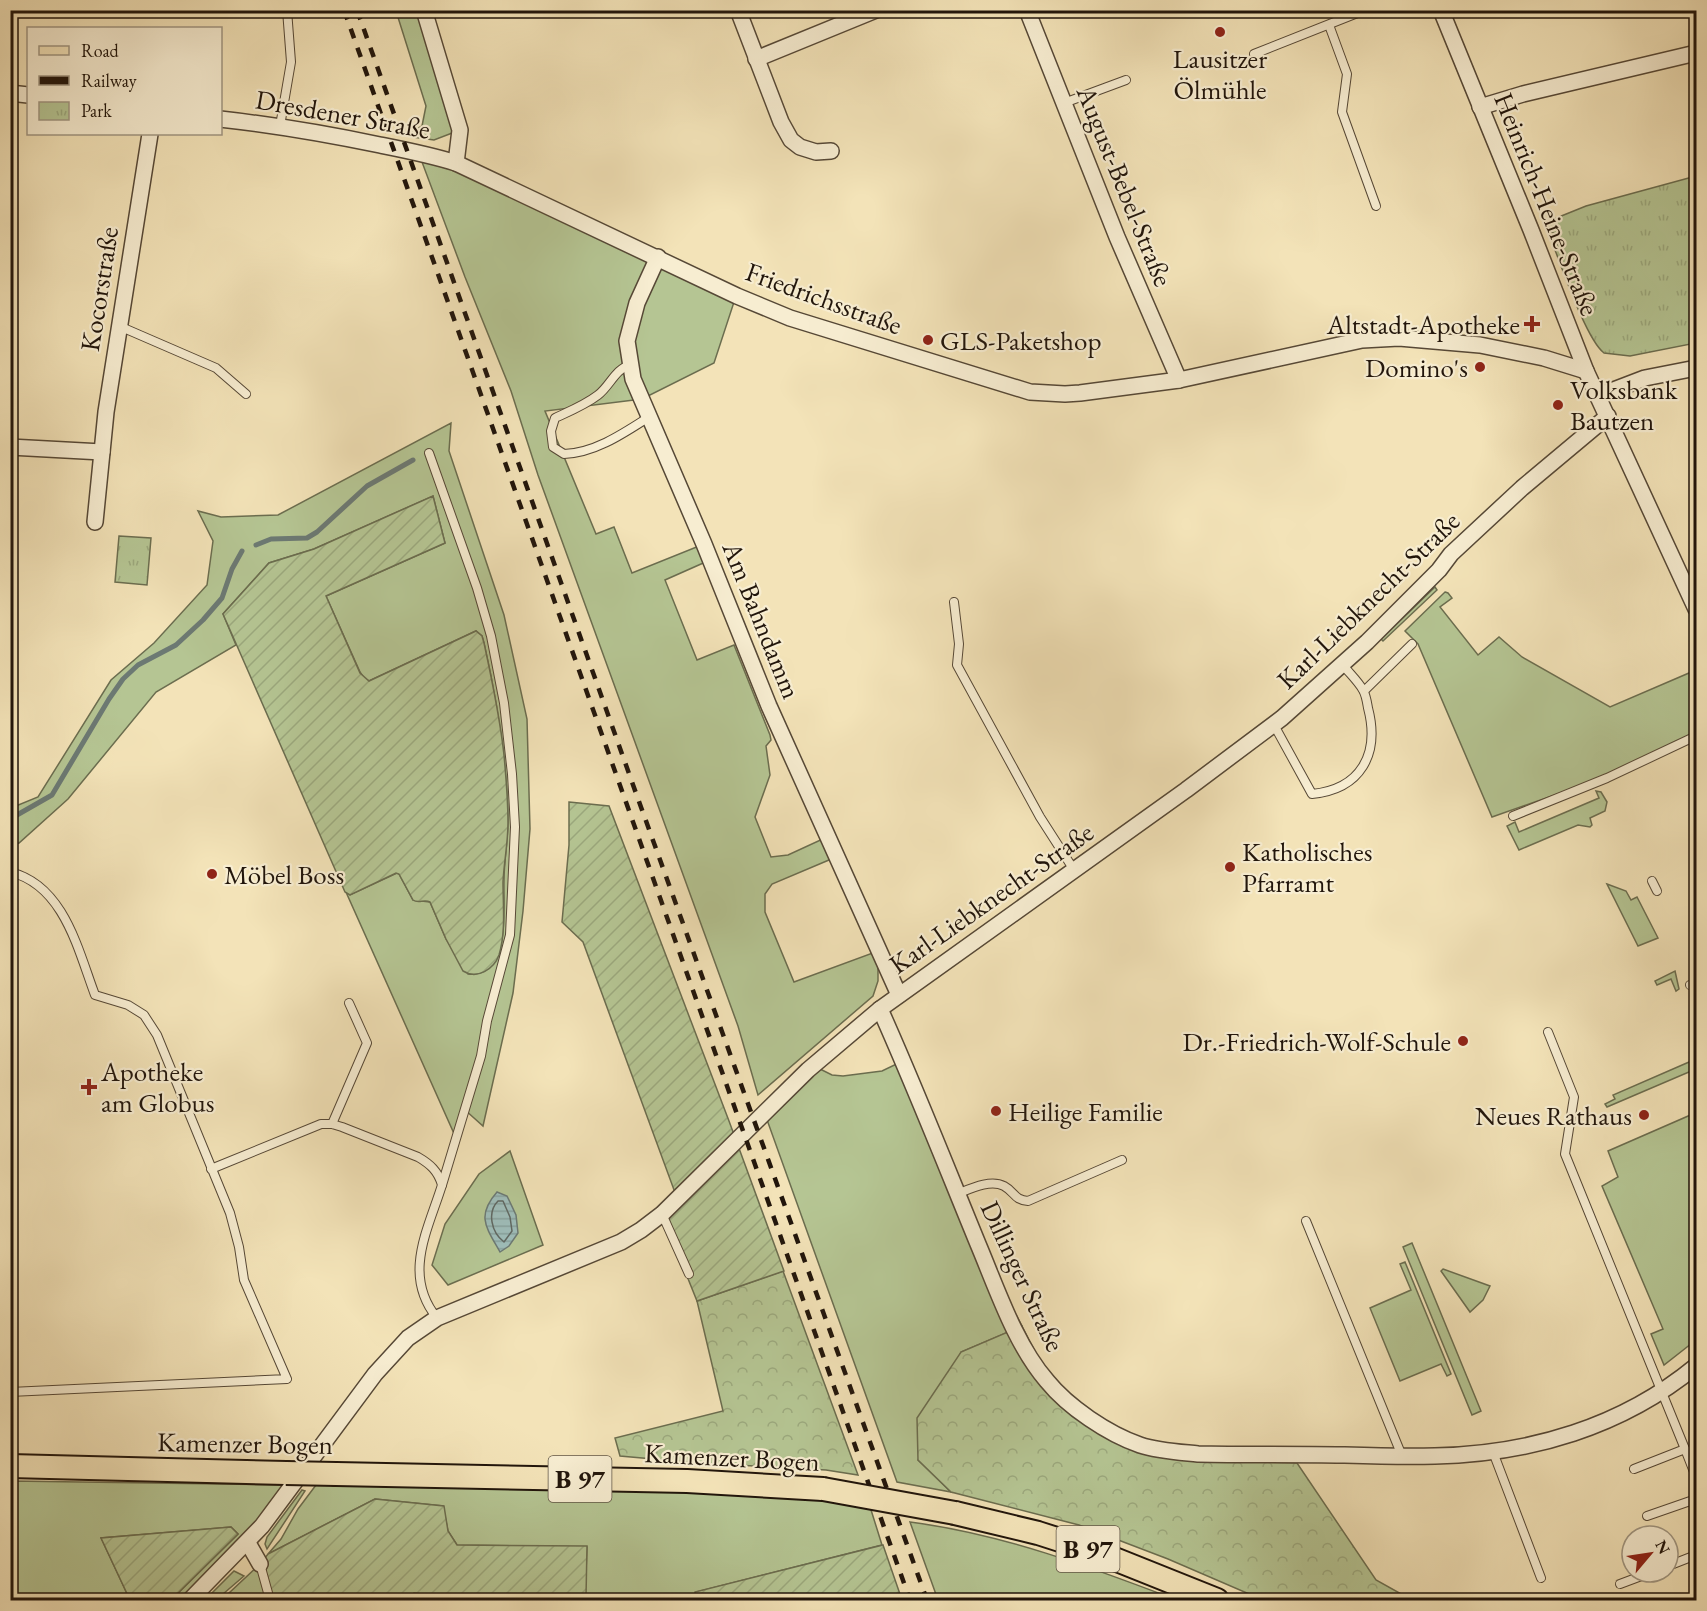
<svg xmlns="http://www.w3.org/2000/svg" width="1707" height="1611" font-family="'EB Garamond',serif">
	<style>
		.grass { fill: #b5c593; stroke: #6b6d4f; stroke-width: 1.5 }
		.forest { fill: url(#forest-crowns); stroke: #6b6d4f; stroke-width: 1.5 }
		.park { fill: url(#park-tufts); stroke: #6b6d4f; stroke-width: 1.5 }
		.garden { fill: url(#garden-furrows); stroke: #6b6d4f; stroke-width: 1.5 }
		.water { fill: url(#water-rules); stroke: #6c7973; stroke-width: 1.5 }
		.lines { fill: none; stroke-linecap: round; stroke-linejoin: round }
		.shore { stroke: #606862; stroke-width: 1.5 }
		.stream { stroke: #6c7973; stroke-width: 5 }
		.service-casing { stroke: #564836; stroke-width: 10 }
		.minor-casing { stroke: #564836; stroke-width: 18 }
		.primary-casing { stroke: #21150b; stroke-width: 26 }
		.service { stroke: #f7edd1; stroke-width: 8 }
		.minor { stroke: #f7edd1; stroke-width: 15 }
		.primary { stroke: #f3e3b8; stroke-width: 22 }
		.rail { stroke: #21150b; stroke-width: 4.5; stroke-dasharray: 10 10; stroke-linecap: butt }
		.primary-bridge-casing { stroke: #21150b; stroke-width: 26; stroke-linecap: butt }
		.primary-bridge { stroke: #f3e3b8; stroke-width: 22 }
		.poi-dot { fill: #8f2418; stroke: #f7edd1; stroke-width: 2 }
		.labels { text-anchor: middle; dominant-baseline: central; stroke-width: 4.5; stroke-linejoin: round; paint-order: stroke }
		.shield { fill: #f7edd1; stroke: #615646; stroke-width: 1.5 }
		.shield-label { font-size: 26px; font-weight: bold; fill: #21150b }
		.poi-label { font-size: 27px; fill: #21150b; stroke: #f7edd1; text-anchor: start }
		.street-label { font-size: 27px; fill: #21150b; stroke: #f7edd1 }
	</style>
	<defs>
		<pattern id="forest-crowns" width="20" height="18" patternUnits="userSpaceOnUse" patternTransform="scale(1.5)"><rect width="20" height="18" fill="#b5c593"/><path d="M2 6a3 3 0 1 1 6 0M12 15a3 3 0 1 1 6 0" fill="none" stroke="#9ba87d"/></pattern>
		<pattern id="park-tufts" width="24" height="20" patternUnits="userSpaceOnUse" patternTransform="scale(1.5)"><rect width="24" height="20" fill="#b5c593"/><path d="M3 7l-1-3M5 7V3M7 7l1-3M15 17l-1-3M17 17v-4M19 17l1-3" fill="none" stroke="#9ba87d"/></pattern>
		<pattern id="garden-furrows" width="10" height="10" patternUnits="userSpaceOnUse" patternTransform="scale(1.5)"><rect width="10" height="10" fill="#b5c593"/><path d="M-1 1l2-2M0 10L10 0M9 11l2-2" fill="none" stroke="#9ba87d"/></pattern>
		<pattern id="water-rules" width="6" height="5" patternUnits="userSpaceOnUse" patternTransform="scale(1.5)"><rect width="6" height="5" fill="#9ebcb8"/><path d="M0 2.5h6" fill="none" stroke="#88a19d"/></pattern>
	</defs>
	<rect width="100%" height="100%" fill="#f3e3b8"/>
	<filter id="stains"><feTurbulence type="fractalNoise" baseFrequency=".00333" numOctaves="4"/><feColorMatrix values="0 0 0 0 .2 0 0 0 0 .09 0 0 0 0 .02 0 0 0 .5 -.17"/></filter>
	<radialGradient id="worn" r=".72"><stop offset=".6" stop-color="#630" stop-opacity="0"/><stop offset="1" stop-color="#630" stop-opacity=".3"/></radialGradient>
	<g class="grass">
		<polygon points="396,11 424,11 460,130 434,140 413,137 411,133 422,126 426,106"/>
		<polygon points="419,154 657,257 628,341 658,258 736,296 714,363 642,399 545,411 596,534 614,527 632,573 704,544 710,560 665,580 697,660 734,645 770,735 771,740 766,746 770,775 755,817 771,857 788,855 827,837 836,857 772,884 765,894 765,912 794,982 878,951 878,981 873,996 758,1095 738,1026 538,475 511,391 465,277"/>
		<path d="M451,423L449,451L504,615L527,719L530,829L523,911L513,993L483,1126L464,1109L456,1138L346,892L350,895L397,873L399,874L413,900L430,902L446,939L468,974C512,978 503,908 504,880C504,860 508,840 508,820C507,760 497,701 484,643L482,636L476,631L369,681L364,678L360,672L326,596L445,543L433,496L314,549L269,563L223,614L236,645L156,692L68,799L19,843L11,846V808L38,797L111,680L154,643L207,585L213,541L198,511L221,517L278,515Z"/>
		<polygon points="1435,587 1437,590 1383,641 1381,639"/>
		<polygon points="1445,592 1448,593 1452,598 1440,607 1478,655 1499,637 1522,657 1610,707 1696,670 1696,735 1606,777 1492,817 1418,644 1405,631"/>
		<polygon points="1596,791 1601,792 1607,802 1605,811 1590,818 1592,825 1590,827 1578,825 1519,850 1507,826 1515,822 1519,832 1599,798"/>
		<polygon points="1607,884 1626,891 1631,900 1637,897 1658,938 1638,946"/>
		<polygon points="1675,971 1679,989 1676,991 1671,979 1657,985 1655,981"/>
		<polygon points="909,1058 1008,1300 1022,1326 961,1352 918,1460 951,1492 897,1482 766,1117 816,1067 832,1075 843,1076 882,1071"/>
		<polygon points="1696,1059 1696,1069 1607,1107 1605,1104 1615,1099 1613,1095"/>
		<polygon points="1696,1098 1696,1340 1664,1365 1651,1334 1663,1329 1602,1186 1618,1177 1608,1151 1695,1113 1690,1101"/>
		<polygon points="510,1151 543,1245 448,1285 432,1265 445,1224 479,1174"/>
		<polygon points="1412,1243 1481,1411 1472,1415 1403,1247"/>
		<polygon points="1405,1262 1451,1374 1447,1376 1441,1364 1400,1381 1370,1308 1411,1290 1400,1264"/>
		<polygon points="1443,1269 1490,1286 1483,1300 1470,1312 1441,1271"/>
		<polygon points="322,1477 867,1497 882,1545 696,1592 696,1600 468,1600 585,1597 587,1547 457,1545 448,1531 443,1506 375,1499 268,1554 281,1539 298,1509"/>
		<polygon points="11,1481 293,1485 190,1600 171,1600 238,1534 231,1527 101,1538 130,1600 11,1600"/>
		<polygon points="302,1490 305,1491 267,1549 265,1544 267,1537"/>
		<path d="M910,1522C1003,1534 1090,1567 1177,1600H938Z"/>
		<polygon points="260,1564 269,1600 231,1600 228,1594"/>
		<polygon points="234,1571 244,1576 216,1600 205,1600"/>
	</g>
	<g class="forest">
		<polygon points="783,1271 858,1475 826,1470 698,1463 620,1456 615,1438 723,1411 697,1301"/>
		<polygon points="1022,1326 1046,1373 1091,1420 1195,1460 1297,1463 1376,1580 1412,1600 1263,1600 1168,1559 1079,1525 951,1492 918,1460 917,1418 961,1352"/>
		<polygon points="414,1593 469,1599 412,1600"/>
	</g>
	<g class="park">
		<path d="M1696,176V343L1630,356L1604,353C1587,340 1564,273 1555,250L1558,242L1554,233L1547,231L1544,223L1586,206Z"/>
		<polygon points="119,536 151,538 147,585 115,582"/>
	</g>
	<g class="garden">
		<path d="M433,496L445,543L326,596L360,673L369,681L476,631L482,636L484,643C492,680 500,717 504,755C506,777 508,801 508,823C508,843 504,862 503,882C503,906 506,931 499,955C494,969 477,980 463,971L446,939L430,902C424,899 418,904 413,900L399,874L396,873L350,895L345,892L223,614L269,563L314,549Z"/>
		<polygon points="569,802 609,806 729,1121 784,1271 697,1301 662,1214 677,1198 583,942 562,922 569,845"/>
		<polygon points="375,1499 444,1506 448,1531 457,1545 587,1546 586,1597 469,1599 414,1593 412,1600 270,1600 260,1564 268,1554"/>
		<polygon points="231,1527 238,1534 171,1600 130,1600 101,1538"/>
		<polygon points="883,1545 902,1600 696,1600 695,1592"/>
	</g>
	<path class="water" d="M497,1192L507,1196L516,1215L518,1233L509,1246L500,1252C486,1227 476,1216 497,1192Z"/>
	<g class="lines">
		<path class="shore" d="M498,1201H503L510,1217L512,1231L504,1242C491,1232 487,1212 498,1201Z"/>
		<g class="stream">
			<polyline points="256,545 271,539 307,538 317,532 367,486 413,460"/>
			<polyline points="10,819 52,795 109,699 123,679 138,665 176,645 203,620 222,598 232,569 242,551"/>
		</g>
		<g class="service-casing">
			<g id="service">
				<polyline points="1329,25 1347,74 1342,112 1376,206"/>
				<polyline points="1254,54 1365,10"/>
				<polyline points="1064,103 1126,80"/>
				<polyline points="280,126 291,62 287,10"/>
				<polyline points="119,326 216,368 246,394"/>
				<path d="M630,365C615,369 610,386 598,395C585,405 570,411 555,418L551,431L553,447L564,454C595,453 624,433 649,417"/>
				<polyline points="429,453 477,588 491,636 504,703 512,774 515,827 510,935 487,1021 481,1056 442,1185"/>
				<polyline points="954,602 959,644 957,665 1040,817 1074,870"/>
				<polyline points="1364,691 1412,644"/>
				<path d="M1274,725L1312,794C1361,789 1380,754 1368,708C1367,702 1366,695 1363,690C1358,681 1349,673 1343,665"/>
				<polyline points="1513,816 1607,778 1696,736"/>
				<path d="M10,872C64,885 78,950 95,995L128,1005L144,1015L157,1035L230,1213L239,1247L244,1280L287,1379L10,1392"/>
				<polyline points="1652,881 1657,891"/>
				<polyline points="1690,985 1696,984"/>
				<polyline points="1548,1032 1574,1097 1565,1154 1685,1449 1634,1469"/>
				<polyline points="332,1124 367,1043 349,1003"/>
				<path d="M211,1169L321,1124H332L342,1127L418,1157C430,1164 438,1171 442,1185C428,1230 402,1275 437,1318"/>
				<path d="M957,1194C970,1189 990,1179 1004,1186C1015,1192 1014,1200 1028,1201L1122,1160"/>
				<polyline points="662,1214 689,1274"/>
				<polyline points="1306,1221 1402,1456"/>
				<polyline points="1685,1449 1696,1477"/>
				<polyline points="1493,1452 1541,1578"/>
				<polyline points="1647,1516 1696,1499"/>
				<polyline points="260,1564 270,1600"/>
				<polyline points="1668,1566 1696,1555"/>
				<polyline points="1620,1584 1652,1572"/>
			</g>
		</g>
		<g class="minor-casing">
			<g id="minor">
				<polyline points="424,10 460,130 456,163"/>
				<polyline points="738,10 781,122 791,140 800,147 816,152 831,151"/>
				<polyline points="1027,10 1117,237 1179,380"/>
				<polyline points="1441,10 1531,230 1586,371 1696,609"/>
				<polyline points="756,59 876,10"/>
				<polyline points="10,93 28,95"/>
				<polyline points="1480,107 1523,94 1696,53"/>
				<path d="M220,119C274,125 327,134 380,145C405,150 431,155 456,163L737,296L790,318L1030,392L1065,394L1080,393L1179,380L1362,340L1399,338L1480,345L1544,358L1586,371"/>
				<polyline points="658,257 637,303 627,341 633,379 704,544 769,706 899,995"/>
				<polyline points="1598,396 1645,378 1696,368"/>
				<polyline points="10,447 102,452"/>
				<polyline points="95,522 106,412 150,134"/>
				<path d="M880,1009C915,1087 946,1166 978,1244C997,1289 1015,1344 1047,1381C1068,1407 1108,1434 1140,1445C1158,1451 1178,1452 1198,1454C1246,1455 1295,1454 1343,1455C1374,1456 1404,1457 1435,1456C1530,1454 1622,1427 1696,1366"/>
				<polyline points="248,1543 260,1564"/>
				<polyline points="190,1600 262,1526 375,1374 408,1338 437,1318 621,1242 641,1230 662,1214 808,1070 880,1009 1186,790 1282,718 1367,642 1439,570 1451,554 1522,488 1608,416"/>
			</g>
		</g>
		<g class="primary-casing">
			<g id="primary">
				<polyline points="10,1466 286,1473"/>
				<polyline points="336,1474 687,1481 823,1489"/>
				<polyline points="955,1513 1038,1533 1097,1552 1217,1600"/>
			</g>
		</g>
		<use href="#service" class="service"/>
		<use href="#minor" class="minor"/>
		<use href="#primary" class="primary"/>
		<g class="rail">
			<polyline points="344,10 910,1600"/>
			<polyline points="357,10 637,796 927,1600"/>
		</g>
		<g class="primary-bridge-casing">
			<g id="primary-bridge">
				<polyline points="286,1473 336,1474"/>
				<polyline points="823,1489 955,1513"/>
			</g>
		</g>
		<use href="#primary-bridge" class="primary-bridge"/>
	</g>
	<g class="poi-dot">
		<circle cx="1220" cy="32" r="6"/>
		<path d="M1529 315h6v6h6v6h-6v6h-6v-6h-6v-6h6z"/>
		<circle cx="928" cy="340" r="6"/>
		<circle cx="1480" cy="367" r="6"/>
		<circle cx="1558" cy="405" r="6"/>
		<circle cx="1230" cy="867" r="6"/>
		<circle cx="212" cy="874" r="6"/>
		<circle cx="1463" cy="1041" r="6"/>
		<path d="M86 1078h6v6h6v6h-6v6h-6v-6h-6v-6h6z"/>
		<circle cx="996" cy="1111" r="6"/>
		<circle cx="1644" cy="1115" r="6"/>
	</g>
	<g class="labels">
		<g class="shield">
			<rect x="548.5" y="1456" width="63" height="46" rx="4.5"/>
			<rect x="1056.5" y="1526" width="63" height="46" rx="4.5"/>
		</g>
		<g class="shield-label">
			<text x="580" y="1479">B 97</text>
			<text x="1088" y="1549">B 97</text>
		</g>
		<g class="poi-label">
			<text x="1220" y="58" text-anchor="middle">Lausitzer<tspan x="1220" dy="31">Ölmühle</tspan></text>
			<text x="1520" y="324" text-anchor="end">Altstadt-Apotheke</text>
			<text x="940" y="340">GLS-Paketshop</text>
			<text x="1468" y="367" text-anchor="end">Domino's</text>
			<text x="1570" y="389">Volksbank<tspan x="1570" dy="31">Bautzen</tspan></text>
			<text x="1242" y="851">Katholisches<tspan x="1242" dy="31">Pfarramt</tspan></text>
			<text x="224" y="874">Möbel Boss</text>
			<text x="1451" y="1041" text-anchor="end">Dr.-Friedrich-Wolf-Schule</text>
			<text x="101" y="1071">Apotheke<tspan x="101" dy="31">am Globus</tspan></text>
			<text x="1008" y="1111">Heilige Familie</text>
			<text x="1632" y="1115" text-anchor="end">Neues Rathaus</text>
		</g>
		<g class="street-label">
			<text transform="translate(343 114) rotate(10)">Dresdener Straße</text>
			<text transform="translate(1125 186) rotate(68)">August-Bebel-Straße</text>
			<text transform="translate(1547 204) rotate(68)">Heinrich-Heine-Straße</text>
			<text transform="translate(99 289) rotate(-81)">Kocorstraße</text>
			<text transform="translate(824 298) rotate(20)">Friedrichsstraße</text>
			<text transform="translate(1368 600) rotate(-44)">Karl-Liebknecht-Straße</text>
			<text transform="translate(762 620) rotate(68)">Am Bahndamm</text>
			<text transform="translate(991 898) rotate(-35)">Karl-Liebknecht-Straße</text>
			<text transform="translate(1023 1276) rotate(65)">Dillinger Straße</text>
			<text transform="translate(245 1443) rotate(1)">Kamenzer Bogen</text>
			<text transform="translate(732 1457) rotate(3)">Kamenzer Bogen</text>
		</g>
	</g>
	<rect width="1707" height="1611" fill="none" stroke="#f3e3b8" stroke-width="36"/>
	<rect x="12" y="12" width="1683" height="1587" fill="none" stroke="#21150b" stroke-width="3"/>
	<rect x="18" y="18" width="1671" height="1575" fill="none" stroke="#21150b" stroke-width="1.5"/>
	<rect x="27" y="27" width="195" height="108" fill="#f7edd1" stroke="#a19782" stroke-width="1.5"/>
	<rect x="39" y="46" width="30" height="9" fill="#f3e3b8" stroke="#a19782" stroke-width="1.5"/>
	<text x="81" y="57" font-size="18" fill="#21150b">Road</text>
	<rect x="39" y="76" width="30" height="9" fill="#21150b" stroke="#a19782" stroke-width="1.5"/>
	<text x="81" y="87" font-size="18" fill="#21150b">Railway</text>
	<rect x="39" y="102" width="30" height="18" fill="url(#park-tufts)" stroke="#a19782" stroke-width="1.5"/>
	<text x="81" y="117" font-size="18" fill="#21150b">Park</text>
	<g transform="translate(1650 1554) rotate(61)"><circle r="28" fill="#f7edd1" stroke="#a19782" stroke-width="1.5"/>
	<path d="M0-4.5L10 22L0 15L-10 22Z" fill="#8f2418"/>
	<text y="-9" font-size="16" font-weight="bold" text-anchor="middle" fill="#21150b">N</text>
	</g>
	<rect width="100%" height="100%" filter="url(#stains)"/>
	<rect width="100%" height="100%" fill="url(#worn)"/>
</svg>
